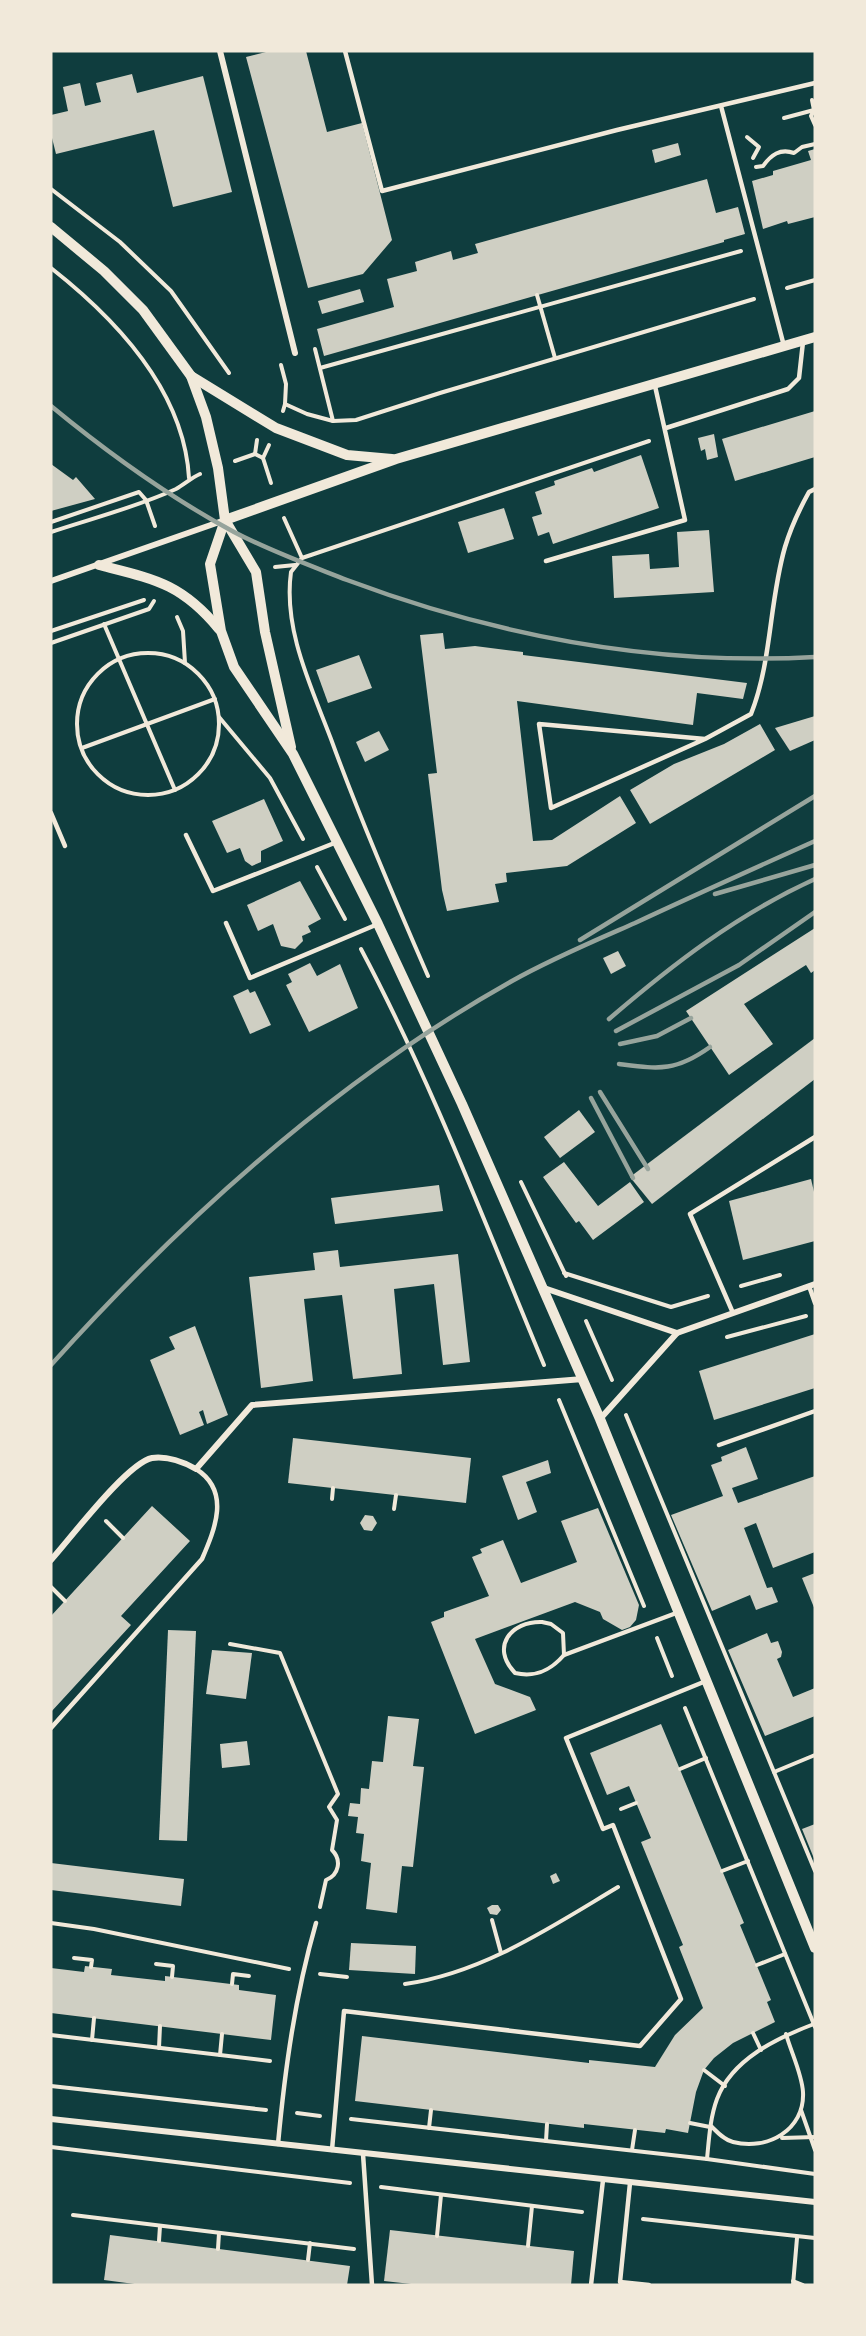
<svg xmlns="http://www.w3.org/2000/svg" width="866" height="2336" font-family="'Source Serif 4',serif">
	<style>
		.building { fill: #cfcfc3 }
		.lines { fill: none; stroke-linecap: round; stroke-linejoin: round }
		.path { stroke: #f1e9da; stroke-width: 4 }
		.service { stroke: #f1e9da; stroke-width: 4.5 }
		.minor { stroke: #f1e9da; stroke-width: 6 }
		.tertiary { stroke: #f1e9da; stroke-width: 10 }
		.rail { stroke: #97a49c; stroke-width: 4.5 }
	</style>
	<rect width="100%" height="100%" fill="#0f3d3e"/>
	<g class="building">
		<polygon points="270,51 306,51 327,132 362,123 392,240 363,274 308,288 246,57"/>
		<polygon points="132,74 137,93 203,76 232,192 173,207 154,130 56,154 51,134 51,115 68,111 63,87 80,83 85,106 101,102 96,83"/>
		<polygon points="678,143 681,155 655,163 652,150"/>
		<polygon points="815,149 815,217 788,224 787,221 763,229 752,181 773,175 773,171 811,160 808,151"/>
		<polygon points="707,179 716,213 738,207 745,234 724,240 724,242 324,356 317,329 394,307 387,279 417,271 415,262 451,251 453,260 478,253 475,244"/>
		<polygon points="360,289 364,302 322,314 318,301"/>
		<polygon points="815,411 815,457 735,481 722,439"/>
		<polygon points="714,434 718,457 707,460 705,449 701,451 698,438"/>
		<polygon points="641,455 659,508 553,544 549,532 538,536 532,517 542,514 535,492 555,485 554,481 592,468 594,472"/>
		<polygon points="51,464 73,480 76,477 95,499 51,511"/>
		<polygon points="504,508 514,539 468,553 458,522"/>
		<polygon points="709,530 714,592 614,598 612,556 649,554 650,569 679,567 677,532"/>
		<polygon points="443,633 445,649 475,646 523,652 523,655 747,683 743,699 697,693 693,725 517,701 533,841 552,840 620,796 636,823 567,866 506,873 507,882 495,884 499,902 447,911 442,890 428,774 437,773 420,635"/>
		<polygon points="359,655 372,688 328,703 316,670"/>
		<polygon points="815,716 815,740 790,751 775,728"/>
		<polygon points="760,724 775,750 650,824 630,790 674,764 724,744"/>
		<polygon points="379,731 389,750 365,762 356,742"/>
		<polygon points="264,799 283,841 261,851 261,862 252,866 245,861 240,848 227,853 212,821"/>
		<polygon points="300,881 321,919 308,926 311,932 302,936 303,941 295,949 281,946 273,924 258,931 247,905"/>
		<polygon points="815,928 815,970 811,973 806,965 744,1004 773,1044 729,1075 686,1011"/>
		<polygon points="618,951 626,966 611,974 603,958"/>
		<polygon points="310,963 317,976 340,964 358,1008 309,1032 286,985 292,982 288,974"/>
		<polygon points="248,989 250,993 255,991 271,1025 250,1034 233,996"/>
		<polygon points="815,1038 815,1079 652,1204 630,1177"/>
		<polygon points="579,1110 595,1132 560,1158 544,1137"/>
		<polygon points="564,1162 598,1206 630,1182 644,1202 593,1240 579,1221 576,1223 543,1177"/>
		<polygon points="811,1179 815,1196 815,1241 743,1260 729,1201"/>
		<polygon points="439,1185 443,1211 335,1224 331,1198"/>
		<polygon points="338,1250 340,1267 458,1254 470,1362 443,1365 434,1284 394,1289 402,1374 353,1379 342,1295 304,1299 313,1381 261,1388 249,1277 315,1270 313,1253"/>
		<polygon points="195,1326 228,1415 207,1424 203,1410 199,1412 204,1425 180,1435 150,1360 175,1349 169,1337"/>
		<polygon points="815,1334 815,1388 714,1420 699,1371"/>
		<polygon points="293,1438 471,1458 466,1503 288,1483"/>
		<polygon points="746,1447 758,1479 732,1488 738,1503 815,1476 815,1552 773,1568 756,1523 744,1528 767,1588 772,1587 778,1602 756,1610 750,1595 712,1611 671,1515 723,1496 711,1465 722,1461 721,1457"/>
		<polygon points="548,1460 551,1473 526,1482 537,1512 518,1520 502,1476"/>
		<polygon points="152,1506 190,1541 121,1616 131,1625 51,1712 51,1616"/>
		<polygon points="598,1508 639,1605 636,1620 630,1627 622,1630 603,1619 600,1612 575,1602 475,1639 495,1684 530,1697 536,1710 475,1734 431,1622 444,1617 444,1612 489,1596 472,1557 482,1553 480,1549 503,1540 521,1583 577,1562 561,1521"/>
		<polygon points="365,1515 373,1516 377,1523 372,1531 364,1530 360,1523"/>
		<polygon points="815,1573 815,1610 802,1578"/>
		<polygon points="168,1630 196,1631 187,1841 159,1840"/>
		<polygon points="767,1633 771,1643 778,1641 782,1652 781,1657 777,1659 793,1697 815,1688 815,1716 765,1736 728,1650"/>
		<polygon points="212,1650 252,1653 246,1699 206,1694"/>
		<polygon points="388,1716 419,1719 413,1766 424,1767 413,1867 402,1866 397,1913 366,1909 371,1863 361,1861 364,1834 356,1833 358,1817 348,1816 350,1803 360,1804 361,1788 369,1789 372,1761 383,1762"/>
		<polygon points="661,1724 744,1923 740,1925 771,2000 767,2002 775,2022 733,2043 714,2058 704,2070 696,2092 688,2133 666,2129 665,2133 584,2124 584,2128 355,2101 362,2036 589,2063 589,2060 655,2067 675,2035 703,2008 679,1947 683,1945 641,1842 651,1838 629,1786 607,1795 590,1753"/>
		<polygon points="247,1741 250,1765 222,1768 220,1744"/>
		<polygon points="815,1824 815,1861 802,1829"/>
		<polygon points="51,1863 184,1879 181,1906 51,1890"/>
		<polygon points="556,1873 560,1881 553,1884 550,1876"/>
		<polygon points="492,1905 498,1905 501,1910 497,1915 490,1914 487,1908"/>
		<polygon points="351,1943 416,1946 415,1974 349,1970"/>
		<polygon points="85,1966 112,1969 111,1975 165,1981 165,1976 239,1985 239,1990 276,1995 271,2040 51,2013 51,1968 84,1972"/>
		<polygon points="390,2230 574,2251 571,2285 420,2285 384,2281"/>
		<polygon points="110,2235 350,2266 347,2285 142,2285 104,2280"/>
	</g>
	<g class="lines">
		<g class="path">
			<polyline points="814,110 811,116 815,125"/>
			<polyline points="784,118 814,110 812,100"/>
			<polyline points="747,137 759,147 753,158"/>
			<path d="M756,167L763,166C771,155 780,148 794,153L802,147L815,144"/>
			<polyline points="51,189 120,242 171,291 229,373"/>
			<path d="M51,268C116,319 184,391 189,478"/>
			<polyline points="787,288 815,280"/>
			<polyline points="537,295 555,358"/>
			<polyline points="315,349 333,421"/>
			<polyline points="281,365 286,384 285,404"/>
			<polyline points="320,368 741,251"/>
			<polyline points="283,411 285,404 307,414 333,421 356,420 440,393 754,299"/>
			<polyline points="269,445 263,458 271,483"/>
			<polyline points="255,454 257,440"/>
			<polyline points="235,461 255,454 263,458"/>
			<polyline points="284,518 302,558"/>
			<polyline points="51,522 139,492 146,500 155,526"/>
			<path d="M51,532C93,518 137,507 176,489C185,484 191,478 200,474"/>
			<polyline points="275,567 295,565"/>
			<polyline points="177,617 183,631 185,663"/>
			<polyline points="104,624 175,790"/>
			<polyline points="51,631 144,600"/>
			<polyline points="51,643 149,609 154,601"/>
			<circle cx="148" cy="724" r="71"/>
			<polyline points="219,717 270,778 303,839"/>
			<polyline points="82,748 215,699"/>
			<polyline points="317,867 345,919"/>
			<path d="M361,949C432,1083 486,1226 544,1365"/>
			<path d="M428,976C394,898 360,819 331,739C311,686 283,629 291,572L302,558L649,441"/>
			<polyline points="521,1182 566,1276"/>
			<polyline points="564,1273 671,1307 708,1296"/>
			<polyline points="741,1286 780,1275"/>
			<polyline points="586,1321 612,1380"/>
			<polyline points="727,1337 806,1316"/>
			<polyline points="559,1400 644,1606"/>
			<polyline points="626,1415 815,1871"/>
			<polyline points="332,1499 333,1488"/>
			<polyline points="394,1509 396,1495"/>
			<polyline points="106,1521 123,1538"/>
			<polyline points="51,1587 65,1601"/>
			<path d="M542,1622L551,1624L563,1633L564,1655C551,1670 536,1678 515,1673C490,1647 511,1621 542,1622Z"/>
			<polyline points="657,1638 672,1676"/>
			<path d="M230,1644L280,1653L338,1794L329,1807L337,1820L332,1850C342,1860 339,1875 326,1880L320,1907"/>
			<polyline points="685,1708 815,2027"/>
			<polyline points="680,1769 706,1758"/>
			<polyline points="774,1772 815,1755"/>
			<polyline points="621,1809 636,1803"/>
			<polyline points="722,1871 748,1861"/>
			<polyline points="492,1920 501,1953"/>
			<polyline points="51,1923 94,1929 289,1969"/>
			<polyline points="74,1958 92,1960 91,1967"/>
			<polyline points="156,1964 173,1966 172,1977"/>
			<polyline points="757,1965 785,1954"/>
			<polyline points="320,1974 347,1977"/>
			<polyline points="232,1984 233,1974 249,1976"/>
			<path d="M405,1984C483,1973 551,1927 618,1887"/>
			<polyline points="753,2033 761,2050"/>
			<polyline points="51,2035 270,2061"/>
			<polyline points="92,2040 94,2018"/>
			<polyline points="159,2048 160,2026"/>
			<polyline points="220,2055 222,2034"/>
			<polyline points="704,2070 725,2086"/>
			<polyline points="51,2086 266,2110"/>
			<polyline points="801,2110 815,2150"/>
			<polyline points="297,2113 320,2116"/>
			<polyline points="351,2119 707,2159 815,2174"/>
			<polyline points="690,2123 710,2127"/>
			<path d="M711,2126C717,2132 724,2140 733,2142C767,2151 805,2130 803,2092C802,2074 791,2052 786,2034"/>
			<polyline points="429,2128 431,2110"/>
			<polyline points="782,2138 815,2137"/>
			<polyline points="546,2141 547,2124"/>
			<polyline points="51,2147 350,2183"/>
			<polyline points="632,2150 635,2130"/>
			<path d="M707,2159C709,2139 710,2118 717,2099C732,2059 777,2038 814,2024"/>
			<polyline points="381,2187 582,2212"/>
			<polyline points="73,2215 354,2249"/>
			<polyline points="643,2219 815,2238"/>
			<polyline points="437,2236 441,2195"/>
			<polyline points="159,2241 160,2226"/>
			<polyline points="528,2246 532,2206"/>
			<polyline points="218,2249 219,2233"/>
			<polyline points="308,2260 310,2243"/>
			<polyline points="793,2281 803,2285"/>
			<polyline points="793,2285 797,2238"/>
		</g>
		<g class="service">
			<polyline points="345,51 382,191 617,130 815,83"/>
			<polyline points="721,106 784,346"/>
			<polyline points="666,428 788,389 799,378 803,342"/>
			<polyline points="546,561 685,520 655,386"/>
			<path d="M705,739L539,724L551,808L705,739L751,714C772,661 769,602 785,547C791,527 799,510 809,492L815,489"/>
			<polyline points="51,813 65,846"/>
			<polyline points="186,835 213,891 337,842"/>
			<polyline points="226,923 250,978 378,924"/>
			<polyline points="809,1286 815,1303"/>
			<polyline points="733,1313 690,1214 815,1137"/>
			<polyline points="719,1445 815,1411"/>
			<polyline points="564,1655 679,1612"/>
			<path d="M51,1728L202,1559C215,1529 231,1491 196,1469"/>
			<path d="M278,2144C285,2069 295,1996 316,1923"/>
			<polyline points="332,2150 344,2011 640,2046 681,1999 613,1825 603,1829 566,1738 706,1681"/>
			<polyline points="363,2154 372,2285"/>
			<polyline points="630,2183 620,2282 649,2285"/>
			<polyline points="591,2285 603,2180"/>
		</g>
		<g class="minor">
			<polyline points="220,51 295,353"/>
			<polyline points="51,581 225,520"/>
			<polyline points="544,1288 677,1333"/>
			<polyline points="600,1419 677,1333 815,1284"/>
			<path d="M51,1560C70,1539 127,1463 152,1458C167,1456 184,1462 196,1469L252,1405L583,1379"/>
			<polyline points="51,2119 815,2202"/>
		</g>
		<g class="tertiary">
			<polyline points="51,227 104,271 143,310 191,376 206,417 218,468 225,520 256,572 265,632 291,747"/>
			<polyline points="191,376 276,428 347,455 392,459"/>
			<polyline points="225,520 210,564 221,631 234,667 293,754 378,924 462,1104 600,1419 815,1948"/>
			<polyline points="225,520 396,459 815,337"/>
			<path d="M99,565C154,579 181,583 219,629"/>
		</g>
		<g class="rail">
			<path d="M51,406C108,453 169,497 234,532C270,551 309,565 347,580C497,636 655,666 815,657"/>
			<polyline points="715,894 815,865"/>
			<polyline points="580,940 815,796"/>
			<path d="M609,1019C673,964 738,914 815,879"/>
			<polyline points="616,1031 739,965 815,912"/>
			<polyline points="620,1044 657,1036 691,1018"/>
			<path d="M619,1064C659,1069 675,1072 710,1047"/>
			<polyline points="600,1092 648,1169"/>
			<polyline points="591,1098 633,1178"/>
			<path d="M51,1365C185,1216 337,1079 512,981C551,959 594,941 635,923C695,895 755,868 815,841"/>
		</g>
	</g>
	<rect width="866" height="2336" fill="none" stroke="#f1e9da" stroke-width="105"/>
</svg>
